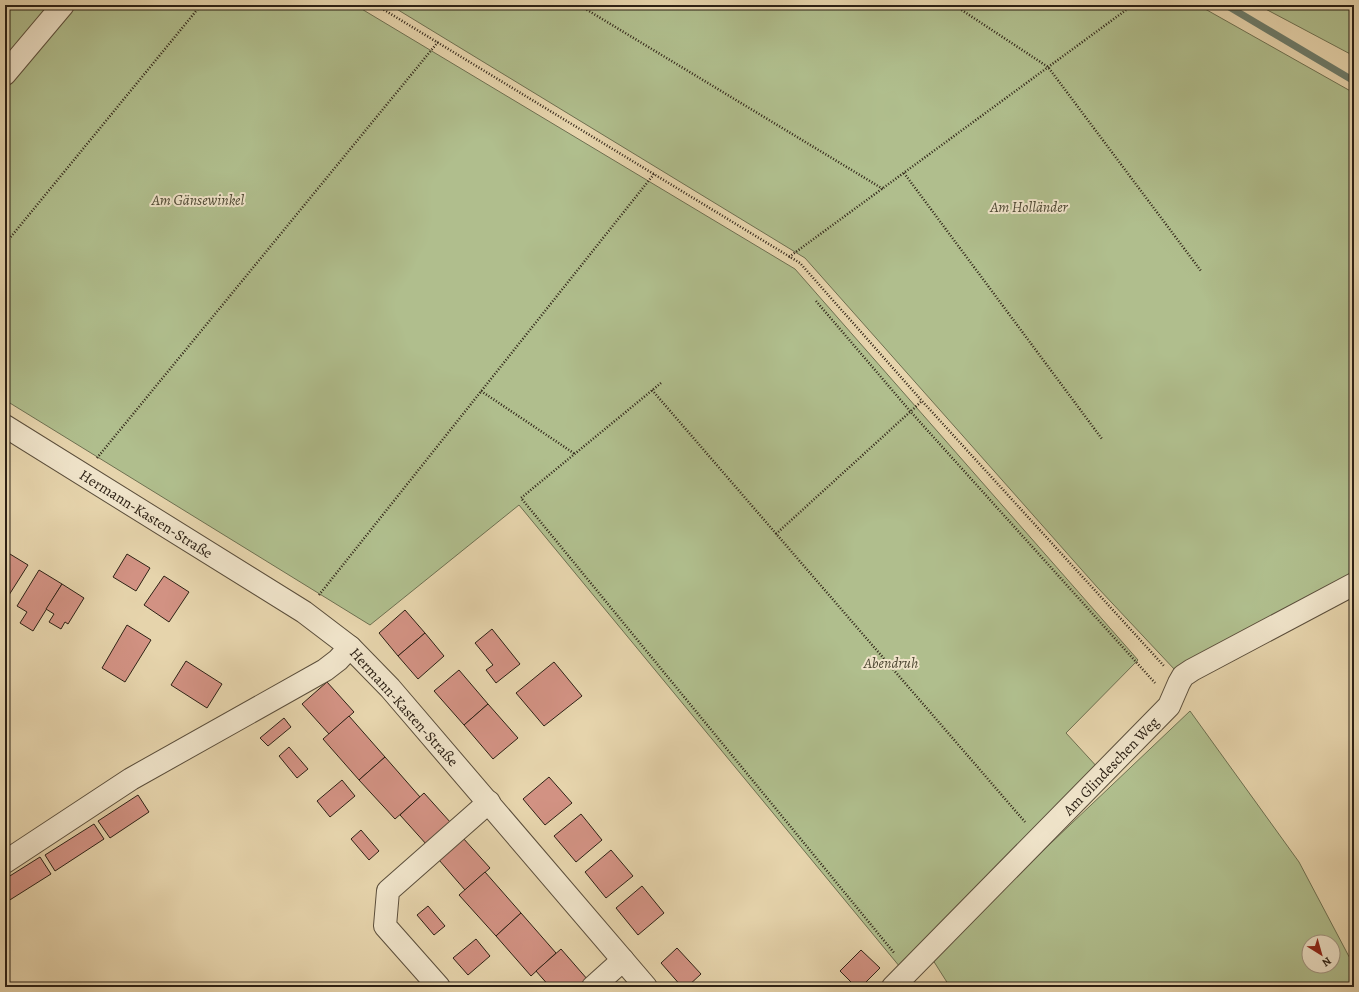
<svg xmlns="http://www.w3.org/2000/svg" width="1359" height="992" font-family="Alegreya,serif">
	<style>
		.green { fill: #b0be8d; stroke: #6e7051; fill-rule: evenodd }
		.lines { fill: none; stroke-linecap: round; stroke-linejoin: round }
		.stream { stroke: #6d7c6b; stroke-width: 7 }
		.building { fill: #d29283; stroke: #2d2115 }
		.minor-casing { stroke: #5b4e3b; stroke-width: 24 }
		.path { stroke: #2d2115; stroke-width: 2.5; stroke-dasharray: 1 2; stroke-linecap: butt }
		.minor { stroke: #efe3c9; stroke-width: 22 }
		.labels { text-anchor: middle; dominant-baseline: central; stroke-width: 4; stroke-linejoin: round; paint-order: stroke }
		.park-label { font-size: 15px; font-style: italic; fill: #4e4833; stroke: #efe3c9 }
		.street-label { font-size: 15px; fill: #2d2115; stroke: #efe3c9 }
	</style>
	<rect width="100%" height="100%" fill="#e6d4ac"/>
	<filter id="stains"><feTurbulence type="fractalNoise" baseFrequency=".005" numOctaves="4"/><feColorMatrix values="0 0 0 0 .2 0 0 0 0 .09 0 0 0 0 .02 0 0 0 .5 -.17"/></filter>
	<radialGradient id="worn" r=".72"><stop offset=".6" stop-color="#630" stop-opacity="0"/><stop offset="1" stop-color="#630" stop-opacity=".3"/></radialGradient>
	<g class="green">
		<polygon points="5,5 355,5 795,269 1138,660 1066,733 1099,769 900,967 519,505 370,625 5,400"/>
		<polygon points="390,5 1198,5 1354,93 1354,576 1175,670 1097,587 805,258"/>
		<polygon points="1258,5 1354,5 1354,56"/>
		<path d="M1190,711L1299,862L1354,966V987H950L931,957ZM1309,942H1333V966H1309Z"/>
	</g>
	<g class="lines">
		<polyline class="stream" points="1226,5 1354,81"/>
	</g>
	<g class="building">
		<polygon points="5,551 28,565 9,595 5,592"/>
		<polygon points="127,554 150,568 136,591 113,577"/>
		<polygon points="39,570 62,584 33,631 20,623 27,612 17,606"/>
		<polygon points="164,576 189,592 169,622 144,605"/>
		<polygon points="62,584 84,598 68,624 65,622 61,629 49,622 54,614 46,609"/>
		<polygon points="405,610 425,633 398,656 379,633"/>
		<polygon points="127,625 151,640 125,682 102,668"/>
		<polygon points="492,629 520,664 496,683 486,670 493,665 475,643"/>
		<polygon points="425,633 444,656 418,679 398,656"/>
		<polygon points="186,661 222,684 207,708 171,685"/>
		<polygon points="554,662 582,696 544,726 516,693"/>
		<polygon points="459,670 488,704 464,725 434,691"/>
		<polygon points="327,682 354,712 329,734 302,704"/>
		<polygon points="488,704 518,738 493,759 464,725"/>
		<polygon points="349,716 385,757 359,780 323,739"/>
		<polygon points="284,718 291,727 268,746 260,738"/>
		<polygon points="289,747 308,769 297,778 279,756"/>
		<polygon points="385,757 420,797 395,819 359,780"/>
		<polygon points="549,777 572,803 545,825 523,799"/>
		<polygon points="342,780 355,796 330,817 317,801"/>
		<polygon points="424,793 451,823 427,845 400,815"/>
		<polygon points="138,795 149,812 110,838 98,821"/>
		<polygon points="581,814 602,840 576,862 554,836"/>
		<polygon points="94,824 104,839 55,871 45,855"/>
		<polygon points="361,830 379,851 369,860 351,839"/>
		<polygon points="463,838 490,868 465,890 439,860"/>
		<polygon points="611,850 633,876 606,898 585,872"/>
		<polygon points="40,857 51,874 5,903 5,879"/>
		<polygon points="485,872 521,913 496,936 459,895"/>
		<polygon points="642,886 664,913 638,935 616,908"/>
		<polygon points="428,906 445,926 434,935 417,915"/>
		<polygon points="521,913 556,953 531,976 496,936"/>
		<polygon points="476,939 490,956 468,975 453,958"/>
		<polygon points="677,948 701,974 687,987 682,987 661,963"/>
		<polygon points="561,949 588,980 579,987 550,987 536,971"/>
		<polygon points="861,950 880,968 861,987 856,987 840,971"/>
	</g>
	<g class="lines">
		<g class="minor-casing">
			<g id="minor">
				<polyline points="5,74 63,5"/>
				<polyline points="5,426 304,612 350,647 390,688 646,987"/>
				<polyline points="5,862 131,779 325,670 338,660 350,647"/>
				<polyline points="439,987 385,926 388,891 489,802"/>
				<polyline points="593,987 623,960"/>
				<polyline points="893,987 1169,706 1179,683 1183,676 1192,670 1354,584"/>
			</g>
		</g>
		<g class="path">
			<polyline points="376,5 800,263 922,401 1164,666"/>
			<polyline points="579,5 883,189"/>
			<polyline points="954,5 1048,67 1201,271"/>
			<polyline points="904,173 1102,439"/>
			<polyline points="5,244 201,5"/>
			<polyline points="789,257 1126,10"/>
			<polyline points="816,301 910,411 1155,683"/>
			<polyline points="661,383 521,498 895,954"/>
			<polyline points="652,390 1025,822"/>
			<polyline points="481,391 575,454"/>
			<polyline points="97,458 438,42"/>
			<polyline points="776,534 922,401"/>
			<polyline points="319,595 654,174"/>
		</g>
		<use href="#minor" class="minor"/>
	</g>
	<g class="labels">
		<g class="park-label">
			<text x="198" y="200">Am Gänsewinkel</text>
			<text x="1029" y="207">Am Holländer</text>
			<text x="891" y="663">Abendruh</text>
		</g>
		<g class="street-label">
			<text transform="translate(146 514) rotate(32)">Hermann-Kasten-Straße</text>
			<text transform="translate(404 707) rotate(48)">Hermann-Kasten-Straße</text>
			<text transform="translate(1111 766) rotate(-46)">Am Glindeschen Weg</text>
		</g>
	</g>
	<rect width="1359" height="992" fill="none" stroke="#e6d4ac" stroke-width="20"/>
	<rect x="6" y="6" width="1347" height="980" fill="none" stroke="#2d2115" stroke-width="2"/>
	<rect x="10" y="10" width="1339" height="972" fill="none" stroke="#2d2115"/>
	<g transform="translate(1321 954) rotate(143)"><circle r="19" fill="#efe3c9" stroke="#a19581"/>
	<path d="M0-3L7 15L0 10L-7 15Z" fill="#8f2418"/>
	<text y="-6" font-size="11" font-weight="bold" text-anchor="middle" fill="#2d2115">N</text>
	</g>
	<rect width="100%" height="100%" filter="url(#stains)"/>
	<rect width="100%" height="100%" fill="url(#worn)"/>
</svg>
